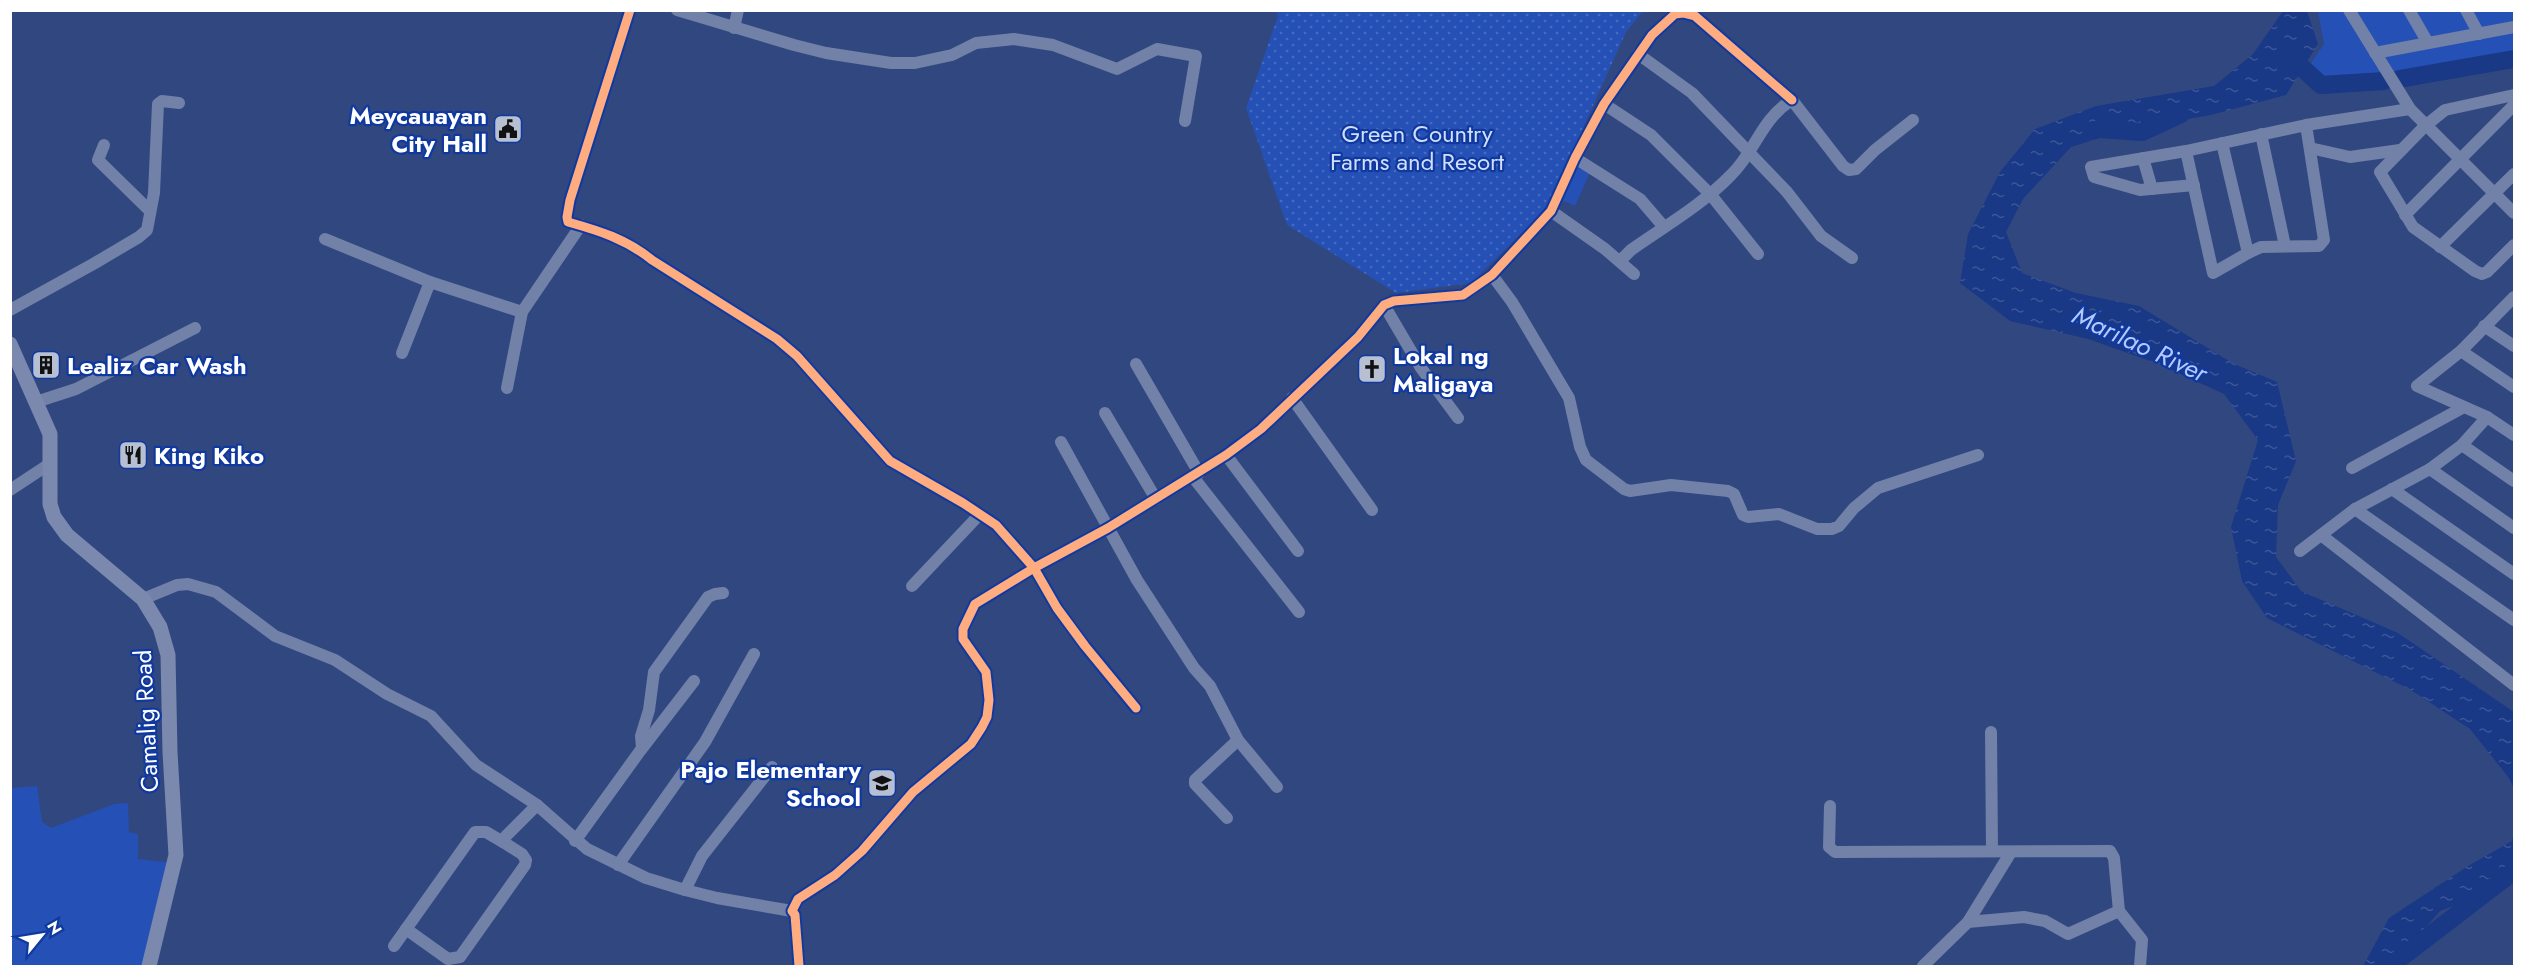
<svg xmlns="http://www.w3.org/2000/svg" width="2525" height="977" font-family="Jost,sans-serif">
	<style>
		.grass { fill: #2550b5 }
		.park { fill: url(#park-dots) }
		.water { fill: url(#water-ripples) }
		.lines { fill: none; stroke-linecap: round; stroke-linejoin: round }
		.river { stroke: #193885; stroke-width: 18 }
		.minor { stroke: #7181a8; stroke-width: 12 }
		.major { stroke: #7b89ae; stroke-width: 15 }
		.cycleway-casing { stroke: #1039a0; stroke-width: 13 }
		.cycleway { stroke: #ffac80; stroke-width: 9 }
		.labels { text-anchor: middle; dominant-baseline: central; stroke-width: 4.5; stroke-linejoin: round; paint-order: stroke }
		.poi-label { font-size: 24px; font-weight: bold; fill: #fff; stroke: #1039a0; text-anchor: start }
		.park-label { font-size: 24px; fill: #d1dffe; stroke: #1039a0 }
		.street-label { font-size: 24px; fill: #fff; stroke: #1039a0 }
		.water-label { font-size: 26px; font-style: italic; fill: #b5cafc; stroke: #1039a0 }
	</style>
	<defs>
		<pattern id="park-dots" width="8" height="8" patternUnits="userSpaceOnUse" patternTransform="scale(1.5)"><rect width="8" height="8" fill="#2550b5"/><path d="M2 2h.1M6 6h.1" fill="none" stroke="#466ac0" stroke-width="1.8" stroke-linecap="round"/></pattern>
		<pattern id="water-ripples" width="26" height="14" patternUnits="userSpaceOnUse" patternTransform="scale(1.5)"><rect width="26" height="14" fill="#193885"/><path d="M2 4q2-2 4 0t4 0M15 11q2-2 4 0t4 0" fill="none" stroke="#3c5697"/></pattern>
	</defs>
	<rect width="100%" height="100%" fill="#31477f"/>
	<g class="grass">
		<polygon points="2318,11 2514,11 2514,56 2372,79 2324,82 2311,63 2324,44"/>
		<polygon points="1573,162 1591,170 1575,206 1557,198"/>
		<polygon points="37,786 42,822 51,828 114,804 128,803 129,832 138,834 138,859 174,863 149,966 11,966 11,788"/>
	</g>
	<polygon class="park" points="1276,11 1643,11 1626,32 1547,208 1471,283 1396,293 1287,225 1246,108 1278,16"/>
	<g class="water">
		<polygon points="2283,11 2307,11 2318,44 2286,95 2211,115 2125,130 2071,147 2023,199 2006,232 2022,273 2076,293 2139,306 2234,364 2277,382 2296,461 2278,505 2276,557 2301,591 2398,633 2514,712 2514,789 2509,778 2470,729 2411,690 2267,618 2242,581 2231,527 2258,440 2224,394 2156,363 2088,339 2010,321 1960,283 1968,234 2000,172 2035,129 2096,106 2214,86 2253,54"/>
		<polygon points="2514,833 2514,876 2498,889 2440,911 2392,966 2363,966 2389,918 2468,866 2512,841"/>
	</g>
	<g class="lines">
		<g class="river">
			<polyline points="2285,52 2321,85 2384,81"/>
			<polyline points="2399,79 2514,59"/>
			<polyline points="2099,129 2142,132 2181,114"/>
			<polyline points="2390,966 2514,871"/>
		</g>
		<g class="minor">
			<path d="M630,10L570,200L567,217L568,222C600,231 626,239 652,260L777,339L797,356L890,461L963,503L996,525L1034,568L1057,608L1085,646L1136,708"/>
			<polyline points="677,10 794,45 826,53 891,63 915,63 952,55 976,43 1014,39 1053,45 1117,69 1157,49 1196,56 1185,121"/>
			<polyline points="2349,10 2410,109 2514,213"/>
			<polyline points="2409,10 2428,43"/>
			<polyline points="2466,10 2479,34"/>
			<polyline points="734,28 738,10"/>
			<polyline points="2375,53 2514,27"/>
			<polyline points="1638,54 1692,93 1787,192 1821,236 1852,258"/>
			<polyline points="2514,95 2445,110 2425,126 2380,172 2413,227 2475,271 2482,274 2487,272 2514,245"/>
			<polyline points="1604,104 1651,135 1711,195 1758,254"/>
			<polyline points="2306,125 2324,240 2319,246 2261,247 2248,253 2213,273 2186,151 2306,125 2410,109"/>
			<polyline points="2261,134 2285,246"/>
			<polyline points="2222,143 2248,253"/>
			<polyline points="104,145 98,160 150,211"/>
			<polyline points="2310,148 2350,157 2400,150"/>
			<polyline points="2186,151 2091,167 2094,177 2140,190 2194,185"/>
			<polyline points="1575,158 1640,199 1664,227"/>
			<polyline points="2143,158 2152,189"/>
			<polyline points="1551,211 1605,249 1634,274"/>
			<polyline points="2405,215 2514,105"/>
			<polyline points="325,239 430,282 522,312 581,225"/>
			<polyline points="2440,247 2514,174"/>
			<path d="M1620,261L1631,250C1665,226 1702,205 1731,175C1756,151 1760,120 1792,100L1843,166L1849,170L1856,169L1875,150L1913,120"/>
			<polyline points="1492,275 1512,302 1569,398 1580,447 1586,460 1624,489 1630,491 1671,485 1728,491 1734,494 1743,515 1748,517 1779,514 1817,529 1832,529 1839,526 1854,508 1878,488 1978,455"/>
			<polyline points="1384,305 1421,368 1458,418"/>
			<polyline points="10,310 95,263 139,237 147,230 154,193 158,104 162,101 179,103"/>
			<polyline points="2484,326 2514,346"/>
			<polyline points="2461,351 2514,387"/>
			<polyline points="402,353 430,282"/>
			<polyline points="1136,364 1199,473"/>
			<polyline points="507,388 522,312"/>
			<polyline points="1292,398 1372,510"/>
			<polyline points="36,402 76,389 195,328"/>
			<polyline points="1105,413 1156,499"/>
			<polyline points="2487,417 2514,435"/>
			<polyline points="1061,442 1137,580 1194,668 1210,686 1238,740 1277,787"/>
			<polyline points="2462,445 2514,481"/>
			<polyline points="1226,455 1298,551"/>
			<polyline points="2352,468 2464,407"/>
			<polyline points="2430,469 2514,528"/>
			<polyline points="1193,477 1299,612"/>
			<polyline points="2392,489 2514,574"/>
			<polyline points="10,490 51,463"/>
			<polyline points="2355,509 2514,620"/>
			<polyline points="2321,535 2514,685"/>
			<polyline points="2300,551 2355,509 2430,469 2462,445 2487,417 2417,386 2461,351 2514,297"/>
			<polyline points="912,586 980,514"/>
			<polyline points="143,599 177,585 188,584 216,592 275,636 335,660 387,694 431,716 476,765 537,805 587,849 646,878 685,890 717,898 792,911"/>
			<polyline points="1991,732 1992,850"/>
			<polyline points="642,748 641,736 649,710 654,672 708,597 715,594 723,593"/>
			<polyline points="1830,806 1829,847 1835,852 2110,851 2114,858 2119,911 2142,940 2140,966"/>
			<polyline points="1227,818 1195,784 1195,780 1238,740"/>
			<polyline points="575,841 640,751 694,681"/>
			<polyline points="618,865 705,742 754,654"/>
			<polyline points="685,890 702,856 772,767"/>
			<polyline points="1968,922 2024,917 2045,921 2068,934 2119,911"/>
			<polyline points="406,929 448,959 460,957 525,865 526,860 522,854 503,842"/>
			<polyline points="394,946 475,832 486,832 503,842 506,836 537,805"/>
			<polyline points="799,966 795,915 792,911 798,899 835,875 862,851 913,792 971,744 982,727 987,717 989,700 986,672 963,639 963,629 975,604 1034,568 1108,528 1226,455 1261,429 1358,337 1384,305 1394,301 1463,295 1492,275 1551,211 1575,158 1604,104 1652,35 1675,14 1683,13 1695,16 1792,100"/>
			<polyline points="1923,966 1968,922 2011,852"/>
		</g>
		<polyline class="major" points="10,344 50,434 50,504 54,517 67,535 143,599 160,627 168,655 170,752 176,855 149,966"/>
		<g class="cycleway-casing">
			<g id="cycleway">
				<path d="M630,10L570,200L567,217L568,222C600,231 626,239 652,260L777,339L797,356L890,461L963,503L996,525L1034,568L1057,608L1085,646L1136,708"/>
				<polyline points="799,966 795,915 792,911 798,899 835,875 862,851 913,792 971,744 982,727 987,717 989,700 986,672 963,639 963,629 975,604 1034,568 1108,528 1226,455 1261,429 1358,337 1384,305 1394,301 1463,295 1492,275 1551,211 1575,158 1604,104 1652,35 1675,14 1683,13 1695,16 1792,100"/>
			</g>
		</g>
		<use href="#cycleway" class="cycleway"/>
	</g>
	<defs>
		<g id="civic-square" transform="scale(1.5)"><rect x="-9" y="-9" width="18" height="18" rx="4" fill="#b7bfd2" stroke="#1039a0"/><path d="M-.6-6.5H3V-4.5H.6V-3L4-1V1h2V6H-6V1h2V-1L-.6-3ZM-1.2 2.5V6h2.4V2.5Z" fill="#111"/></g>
		<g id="building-square" transform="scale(1.5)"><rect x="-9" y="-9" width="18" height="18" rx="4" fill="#b7bfd2" stroke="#1039a0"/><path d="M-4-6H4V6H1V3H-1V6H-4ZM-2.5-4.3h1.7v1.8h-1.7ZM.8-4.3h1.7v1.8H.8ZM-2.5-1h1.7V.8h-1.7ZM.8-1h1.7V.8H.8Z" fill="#111"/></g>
		<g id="church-square" transform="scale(1.5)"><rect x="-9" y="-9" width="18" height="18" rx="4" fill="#b7bfd2" stroke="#1039a0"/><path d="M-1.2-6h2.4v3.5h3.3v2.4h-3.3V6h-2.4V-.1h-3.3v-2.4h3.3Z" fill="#111"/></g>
		<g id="restaurant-square" transform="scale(1.5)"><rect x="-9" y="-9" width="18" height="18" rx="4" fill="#b7bfd2" stroke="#1039a0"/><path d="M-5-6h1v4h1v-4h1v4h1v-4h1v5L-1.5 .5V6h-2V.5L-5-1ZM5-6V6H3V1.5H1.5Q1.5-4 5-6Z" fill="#111"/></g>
		<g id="school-square" transform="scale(1.5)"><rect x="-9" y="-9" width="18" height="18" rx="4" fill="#b7bfd2" stroke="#1039a0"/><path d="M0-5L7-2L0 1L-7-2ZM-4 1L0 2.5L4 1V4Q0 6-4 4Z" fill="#111"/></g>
	</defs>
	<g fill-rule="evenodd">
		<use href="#civic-square" x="508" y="129"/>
		<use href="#building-square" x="46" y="365"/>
		<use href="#church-square" x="1372" y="369"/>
		<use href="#restaurant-square" x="133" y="455"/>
		<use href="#school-square" x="882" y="783"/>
	</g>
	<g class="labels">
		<g class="poi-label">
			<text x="487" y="115" text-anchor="end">Meycauayan<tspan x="487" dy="28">City Hall</tspan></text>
			<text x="1393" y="355">Lokal ng<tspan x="1393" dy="28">Maligaya</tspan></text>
			<text x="67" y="365">Lealiz Car Wash</text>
			<text x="154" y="455">King Kiko</text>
			<text x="861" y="769" text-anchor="end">Pajo Elementary<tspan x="861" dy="28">School</tspan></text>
		</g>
		<g class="park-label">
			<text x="1417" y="133">Green Country<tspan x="1417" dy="28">Farms and Resort</tspan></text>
		</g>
		<g class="street-label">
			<text transform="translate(146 721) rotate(-93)">Camalig Road</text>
		</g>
		<g class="water-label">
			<text transform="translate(2140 344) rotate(25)">Marilao River</text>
		</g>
	</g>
	<rect width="2525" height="977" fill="none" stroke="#ffffff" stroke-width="24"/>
	<g transform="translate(42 935) rotate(60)" stroke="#1039a0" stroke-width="4.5" paint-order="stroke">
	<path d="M0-4.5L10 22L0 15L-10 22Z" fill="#ffffff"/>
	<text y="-9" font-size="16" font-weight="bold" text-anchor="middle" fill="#ffffff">N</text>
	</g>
</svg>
